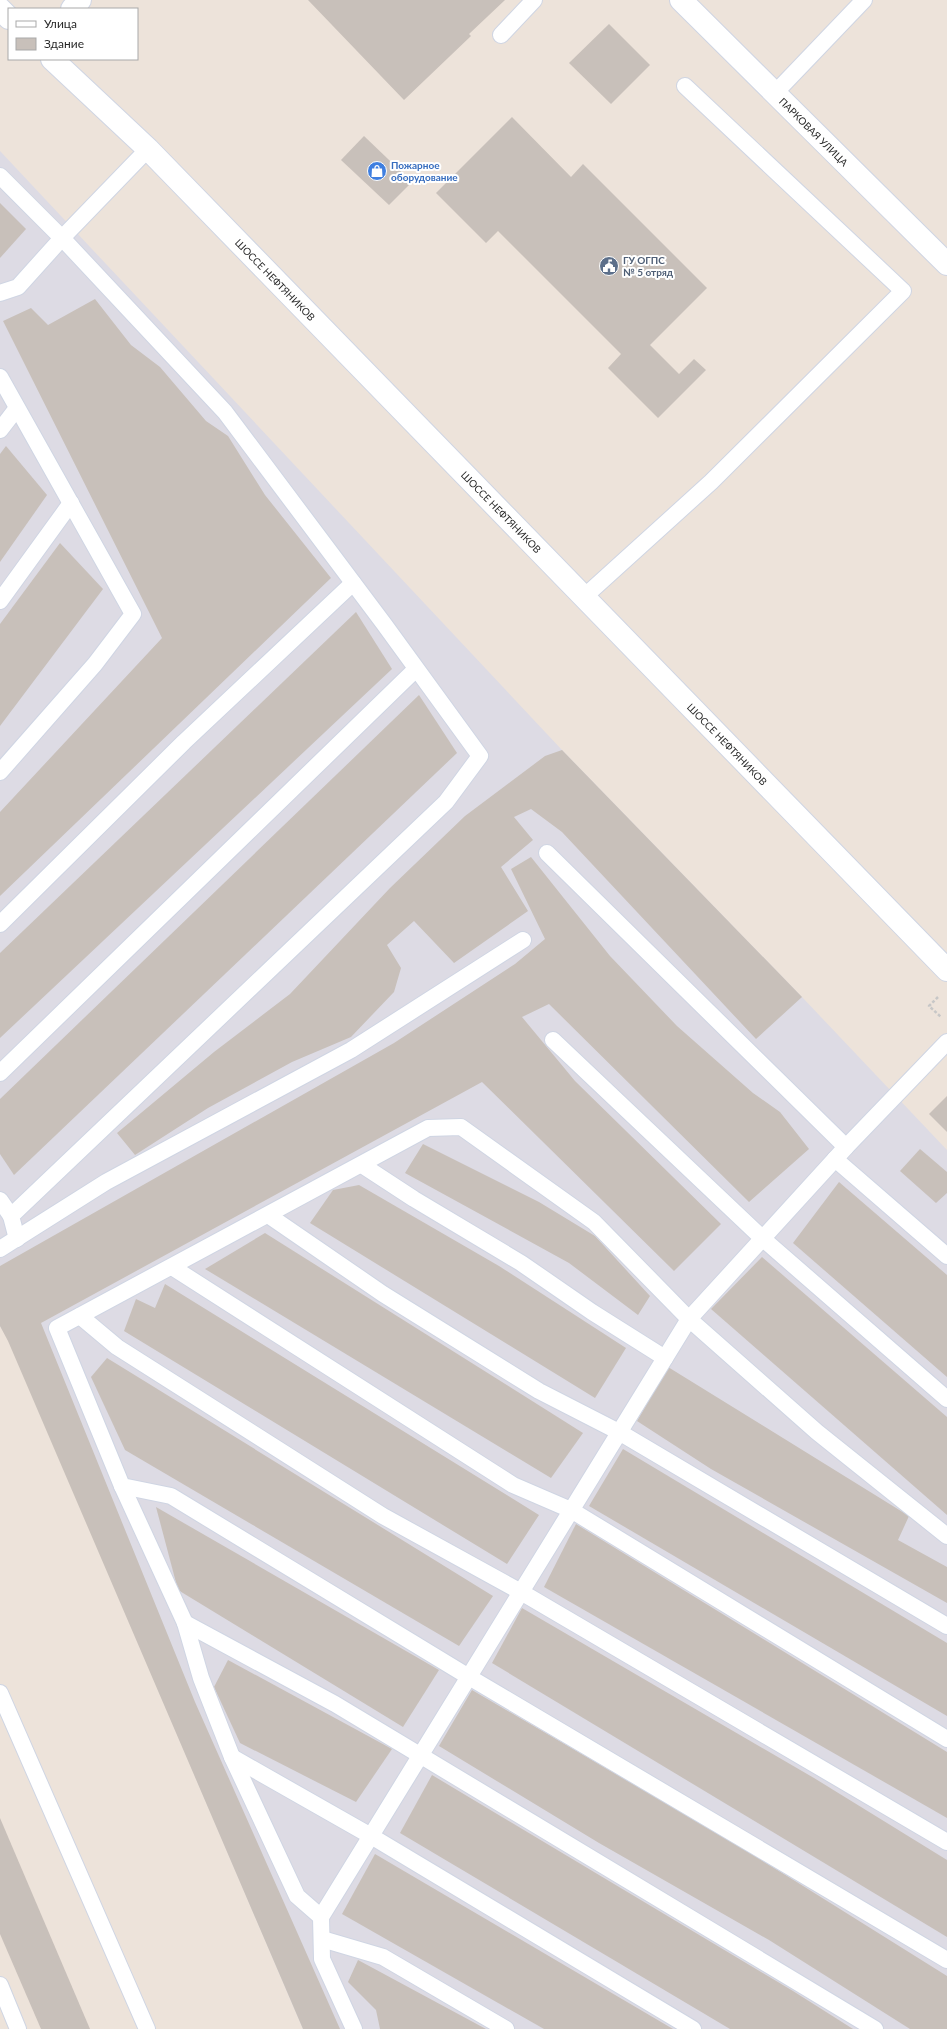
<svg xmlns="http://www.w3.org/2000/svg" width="947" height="2029" font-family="Lato,sans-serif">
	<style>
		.industrial { fill: #dddbe4 }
		.building { fill: #c8c0ba }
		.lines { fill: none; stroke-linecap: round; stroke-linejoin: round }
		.lane-casing { stroke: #cfd5e3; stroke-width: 18 }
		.street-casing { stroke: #cfd5e3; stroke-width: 24 }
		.secondary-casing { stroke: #cfd5e3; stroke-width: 24 }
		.path { stroke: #c7c7c7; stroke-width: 2.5; stroke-dasharray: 3 2; stroke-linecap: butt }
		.lane { stroke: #fff; stroke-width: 16 }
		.street { stroke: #fff; stroke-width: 22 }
		.secondary { stroke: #fff; stroke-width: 22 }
		.labels { text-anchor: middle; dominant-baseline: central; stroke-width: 4; stroke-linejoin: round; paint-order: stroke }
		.street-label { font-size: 10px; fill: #292929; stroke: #fff }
		.shop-label { font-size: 10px; font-weight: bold; fill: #366cbe; stroke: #fff; text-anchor: start }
		.service-label { font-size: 10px; font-weight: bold; fill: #4e5e75; stroke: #fff; text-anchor: start }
	</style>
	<rect width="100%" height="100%" fill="#ede3da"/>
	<polygon class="industrial" points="0,151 562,750 802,997 947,1150 947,2029 303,2029 9,1341 0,1326"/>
	<g class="building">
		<polygon points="308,0 505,0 469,34 471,36 404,100"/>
		<polygon points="609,24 650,65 611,104 569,63"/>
		<polygon points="512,117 571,177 583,164 707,288 650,345 679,374 694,359 706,370 658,418 608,368 621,354 498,231 486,243 436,193"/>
		<polygon points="364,136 412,182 389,205 341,160"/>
		<polygon points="0,203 26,229 0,258"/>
		<polygon points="95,299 131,345 160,367 206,421 228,436 265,495 331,578 0,896 0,812 162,638 3,321 31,308 48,325"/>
		<polygon points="6,446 47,495 0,562 0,454"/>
		<polygon points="60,543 103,589 0,726 0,624"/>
		<polygon points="356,612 392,669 0,1038 0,953"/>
		<polygon points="419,695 457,753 14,1175 0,1154 0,1099"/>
		<polygon points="562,750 802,997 756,1039 562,832 531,809 514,817 533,840 501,867 528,911 454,963 414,921 387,945 401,968 394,992 351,1037 292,1062 208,1108 135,1155 117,1133 214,1052 290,994 390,888 465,816 545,756"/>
		<polygon points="531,857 610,956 677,1026 753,1093 780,1112 809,1149 749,1202 549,1004 522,1017 575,1081 721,1224 674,1271 482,1082 41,1323 195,1702 340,2029 303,2029 8,1341 0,1326 0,1266 394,1043 515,964 545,939 511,869"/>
		<polygon points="947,1096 947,1132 929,1114"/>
		<polygon points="423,1144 539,1202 595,1236 650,1296 638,1315 569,1263 405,1173"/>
		<polygon points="920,1149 947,1172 947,1193 936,1203 900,1171"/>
		<polygon points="839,1182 947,1275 947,1377 793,1243"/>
		<polygon points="359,1185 499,1266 626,1348 595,1398 310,1223 333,1190"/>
		<polygon points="265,1233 583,1433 551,1478 205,1269"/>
		<polygon points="762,1257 947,1417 947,1515 711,1309"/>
		<polygon points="165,1284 539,1515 507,1564 124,1331 136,1299 155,1308"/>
		<polygon points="107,1358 493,1596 459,1646 125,1450 91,1377"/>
		<polygon points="668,1367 909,1516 898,1540 947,1567 947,1603 711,1469 637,1421"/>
		<polygon points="623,1449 947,1643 947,1716 589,1506"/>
		<polygon points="156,1507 439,1670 403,1727 178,1590"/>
		<polygon points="576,1524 947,1752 947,1818 544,1587"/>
		<polygon points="522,1608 814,1778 947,1860 947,1937 492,1663"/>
		<polygon points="228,1660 392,1749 356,1802 240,1743 214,1687"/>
		<polygon points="472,1690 736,1844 947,1976 947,2029 910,2029 769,1940 599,1843 439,1746"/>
		<polygon points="432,1775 793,1991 853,2029 730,2029 400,1833"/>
		<polygon points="0,1818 90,2029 41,2029 0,1934"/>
		<polygon points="375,1854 673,2029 544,2029 342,1914"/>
		<polygon points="358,1960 486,2029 380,2029 376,2010 348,1982"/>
	</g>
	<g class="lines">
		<g class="lane-casing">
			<g id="lane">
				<polyline points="501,35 534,0"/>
				<polyline points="775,93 864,0"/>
				<polyline points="0,176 62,238 225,412 384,624 480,756 446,802 11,1216 17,1239"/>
				<polyline points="0,293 18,287 62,238 148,149"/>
				<polyline points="0,377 133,614 95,664 0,772"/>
				<polyline points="0,430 17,408"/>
				<polyline points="584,597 711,482 903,291 685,86"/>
				<polyline points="0,601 71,503"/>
				<polyline points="547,853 846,1147"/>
				<polyline points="0,924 184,742 353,583"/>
				<polyline points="553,1040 762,1238 947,1399"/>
				<polyline points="0,1073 416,669"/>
				<polyline points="835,1159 947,1256"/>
				<polyline points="362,1165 414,1199 521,1263 592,1312 665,1358"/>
				<polyline points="0,1200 11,1216"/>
				<polyline points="268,1215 383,1294 539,1391 619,1432 947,1626"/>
				<polyline points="0,1249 106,1182 351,1050 523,940"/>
				<polyline points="172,1267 513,1485 571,1510 947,1739"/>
				<polyline points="80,1316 117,1347 383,1516 521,1592 947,1842"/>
				<polyline points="122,1486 185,1623"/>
				<polyline points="947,1536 817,1432 689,1319 594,1222 461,1127 428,1128 57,1328 122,1486 171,1496 469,1677 947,1960"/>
				<polyline points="0,1693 147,2029"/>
				<polyline points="232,1757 371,1836 693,2029"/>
				<polyline points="321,1917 297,1896 232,1757 201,1678 185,1623 335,1704 875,2029"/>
				<polyline points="322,1939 383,1957 506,2029"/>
				<polyline points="0,1985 18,2029"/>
				<polyline points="354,2029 322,1959 321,1917 689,1319 846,1147 947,1042"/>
			</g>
		</g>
		<g class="street-casing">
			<g id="street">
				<path id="s1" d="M681,0L947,264"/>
				<polyline points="72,9 80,0"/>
			</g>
		</g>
		<g class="secondary-casing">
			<g id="secondary">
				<polyline points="0,9 9,18"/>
				<path id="s2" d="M52,59L148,149L947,970"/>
			</g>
		</g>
		<polyline class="path" points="938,997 929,1006 941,1017"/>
		<use href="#lane" class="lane"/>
		<use href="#street" class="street"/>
		<use href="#secondary" class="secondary"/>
	</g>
	<defs>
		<g id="shop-disc" transform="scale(1)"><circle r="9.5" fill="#3f7fe0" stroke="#fff"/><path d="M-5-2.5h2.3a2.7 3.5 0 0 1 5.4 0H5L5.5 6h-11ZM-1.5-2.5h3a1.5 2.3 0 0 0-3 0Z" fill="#fff"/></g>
		<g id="civic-disc" transform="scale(1)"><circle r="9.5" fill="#5c6f8a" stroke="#fff"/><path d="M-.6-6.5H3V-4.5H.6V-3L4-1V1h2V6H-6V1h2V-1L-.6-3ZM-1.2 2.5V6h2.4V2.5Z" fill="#fff"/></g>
	</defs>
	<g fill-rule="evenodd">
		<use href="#shop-disc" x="377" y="171"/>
		<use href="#civic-disc" x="609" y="266"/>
	</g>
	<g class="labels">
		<g class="street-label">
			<text stroke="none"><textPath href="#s1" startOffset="187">ПАРКОВАЯ УЛИЦА</textPath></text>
			<text stroke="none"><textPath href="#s2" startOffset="314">ШОССЕ НЕФТЯНИКОВ</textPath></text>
			<text stroke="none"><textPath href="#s2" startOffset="638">ШОССЕ НЕФТЯНИКОВ</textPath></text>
			<text stroke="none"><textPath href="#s2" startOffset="962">ШОССЕ НЕФТЯНИКОВ</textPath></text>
		</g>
		<g class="shop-label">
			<text x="391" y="165">Пожарное<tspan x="391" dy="12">оборудование</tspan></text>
		</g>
		<g class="service-label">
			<text x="623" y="260">ГУ ОГПС<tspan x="623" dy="12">№ 5 отряд</tspan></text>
		</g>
	</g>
	<rect x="8" y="8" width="130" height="52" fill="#ffffff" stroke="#a9a9a9"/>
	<rect x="16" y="21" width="20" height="6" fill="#ffffff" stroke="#a9a9a9"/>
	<text x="44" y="28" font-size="12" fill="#292929">Улица</text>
	<rect x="16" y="38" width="20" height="12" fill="#c8c0ba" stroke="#a9a9a9"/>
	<text x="44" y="48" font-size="12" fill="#292929">Здание</text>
</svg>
